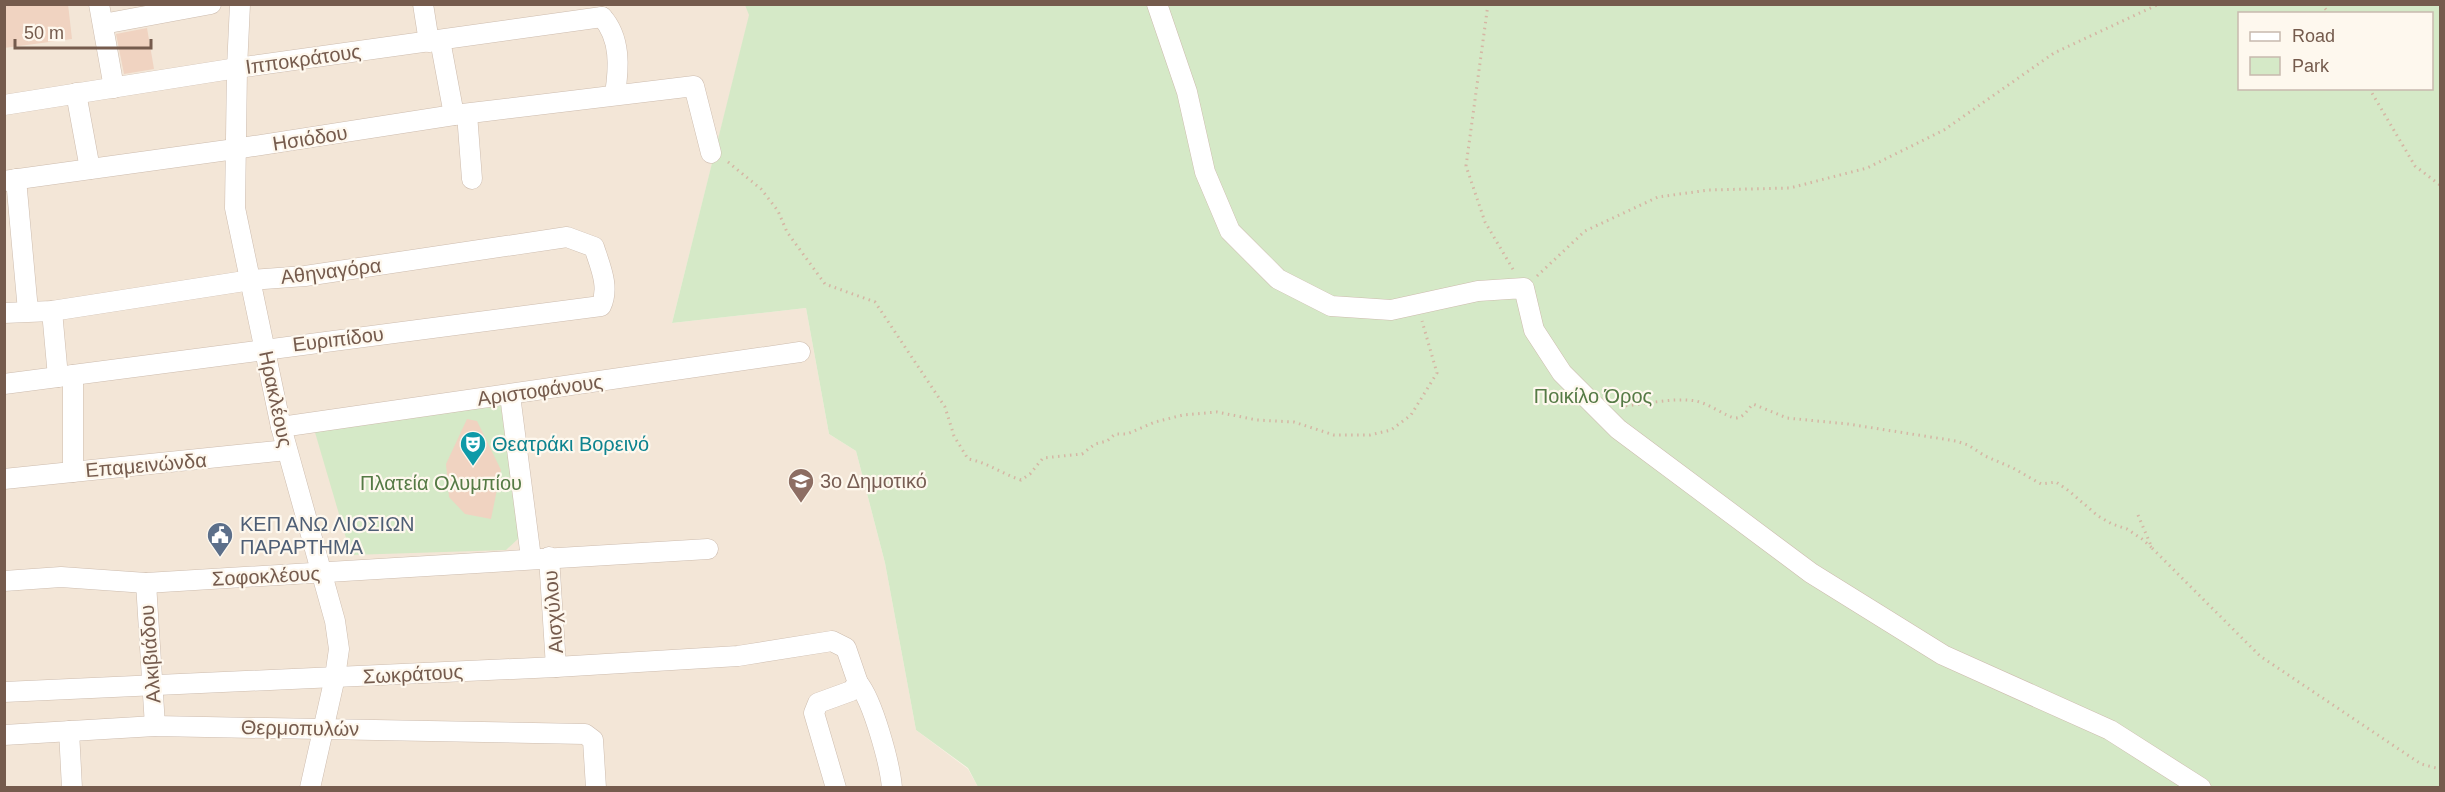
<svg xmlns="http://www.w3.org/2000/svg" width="2445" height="792" font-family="Helvetica,sans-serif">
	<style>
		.residential { fill: #f3e6d7 }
		.green { fill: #d5e9c7; fill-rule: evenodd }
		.building { fill: #f0d3c1 }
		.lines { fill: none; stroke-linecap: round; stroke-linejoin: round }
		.minor-casing { stroke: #cdbcae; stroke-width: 21 }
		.path { stroke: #d5b6a4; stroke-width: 3; stroke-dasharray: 1.5 4.5; stroke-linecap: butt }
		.minor { stroke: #fff; stroke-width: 20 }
		.labels { text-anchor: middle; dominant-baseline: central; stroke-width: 4.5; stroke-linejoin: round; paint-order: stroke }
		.street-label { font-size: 20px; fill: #755b4d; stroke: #fef8ee }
		.park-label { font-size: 20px; fill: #557a45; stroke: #fef8ee }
		.culture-label { font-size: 20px; fill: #0d838f; stroke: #fef8ee; text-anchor: start }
		.education-label { font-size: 20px; fill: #785e54; stroke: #fef8ee; text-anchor: start }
		.service-label { font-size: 20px; fill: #4e5e75; stroke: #fef8ee; text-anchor: start }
	</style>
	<rect width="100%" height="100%" fill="#fcf4e8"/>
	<polygon class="residential" points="5,5 752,5 672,323 806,308 829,434 856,451 885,563 916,730 968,769 978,787 5,788"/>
	<g class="green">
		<path d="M745,5H2440V787H978L968,768L916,730L885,563L856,451L829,434L806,308L672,323L749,15ZM2240,14H2432V88H2240Z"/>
		<polygon points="501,406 519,538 506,550 351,555 314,429"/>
	</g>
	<g class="building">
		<polygon points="4,4 68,4 72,39 4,48"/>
		<polygon points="147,28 154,69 124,74 116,34"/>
		<polygon points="467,419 477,421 501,470 491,519 465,514 449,497 446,464"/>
	</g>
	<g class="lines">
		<g class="minor-casing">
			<g id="minor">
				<polyline points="99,4 114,88"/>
				<polyline points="240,4 237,68 235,208 281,427 335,621 339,649 335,677 310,788"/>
				<polyline points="423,4 429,42"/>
				<polyline points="1157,4 1187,92 1205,172 1230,231 1278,279 1331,306 1391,310 1478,291 1524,288 1534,330 1562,373 1618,429 1811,573 1943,655 2110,730 2201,788"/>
				<path d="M602,17C621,38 619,68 615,94"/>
				<polyline points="103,24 211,4"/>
				<polyline points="440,40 454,115"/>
				<polyline points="76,93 90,169"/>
				<polyline points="4,105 237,68 602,17"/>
				<polyline points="467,114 472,179"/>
				<polyline points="16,179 28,311"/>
				<polyline points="4,181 235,149 454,115 694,86 711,153"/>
				<polyline points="52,311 58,377"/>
				<path d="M4,313L52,311L251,280L305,276L567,237L594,247C600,266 610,287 601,306L4,384"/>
				<polyline points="510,395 531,558"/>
				<polyline points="281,427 800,352"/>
				<polyline points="73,472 73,375"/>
				<polyline points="4,479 287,450"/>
				<polyline points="549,557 556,667"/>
				<polyline points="4,581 61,577 146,583 708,549"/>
				<polyline points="146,583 155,726"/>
				<path d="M858,683C873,701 890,764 892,788"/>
				<polyline points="4,692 556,667 738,656 832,641 846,648 858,683 851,691 818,703 814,713 836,788"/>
				<polyline points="69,731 72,788"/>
				<polyline points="4,735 155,726 585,734 593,740 596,788"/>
			</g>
		</g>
		<g class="path">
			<polyline points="1488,4 1466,166 1485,222 1514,271"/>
			<polyline points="2321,4 2330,14"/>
			<polyline points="2369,88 2415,166 2440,185"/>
			<path d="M728,162L761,189L778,211L787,232L825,284L875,302L945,407L954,436L968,459C987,462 1002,474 1021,480L1030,474L1043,458L1082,454L1095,444L1107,441L1115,434H1127L1155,422L1183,415L1217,412L1257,420L1294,422L1334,435H1370L1391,430L1411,415L1437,373L1422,321"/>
			<polyline points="1537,276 1585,231 1658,197 1709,190 1790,188 1867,168 1944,130 2054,53 2159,4"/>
			<path d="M1620,406C1644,405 1672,397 1696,401C1710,404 1727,417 1735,418C1744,418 1747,410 1753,404L1787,418L1848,424L1956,441L1968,445L1985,456L2013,468L2041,484L2056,482L2069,491L2098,516L2112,524L2127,529L2142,539L2152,548"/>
			<polyline points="2138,515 2152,548 2260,656 2421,764 2440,769"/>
		</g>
		<use href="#minor" class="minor"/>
	</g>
	<defs>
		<g id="theatre-pin" transform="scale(1.35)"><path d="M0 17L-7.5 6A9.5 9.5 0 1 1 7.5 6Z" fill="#0f9aa8" stroke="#fef8ee"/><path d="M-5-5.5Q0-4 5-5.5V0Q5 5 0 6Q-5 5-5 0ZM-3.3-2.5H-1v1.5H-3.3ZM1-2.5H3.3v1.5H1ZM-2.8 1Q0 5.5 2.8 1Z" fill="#fff"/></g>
		<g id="school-pin" transform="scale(1.35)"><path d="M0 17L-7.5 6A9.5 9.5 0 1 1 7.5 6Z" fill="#8d6e63" stroke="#fef8ee"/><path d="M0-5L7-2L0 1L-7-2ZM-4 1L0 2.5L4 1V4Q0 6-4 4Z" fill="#fff"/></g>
		<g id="civic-pin" transform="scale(1.35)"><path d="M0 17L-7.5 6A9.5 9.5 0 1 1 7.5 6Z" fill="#5c6f8a" stroke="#fef8ee"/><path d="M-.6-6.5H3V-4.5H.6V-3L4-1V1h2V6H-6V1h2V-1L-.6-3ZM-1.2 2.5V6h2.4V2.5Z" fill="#fff"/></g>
	</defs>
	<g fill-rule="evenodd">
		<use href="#theatre-pin" x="473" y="444"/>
		<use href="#school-pin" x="801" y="481"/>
		<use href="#civic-pin" x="220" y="535"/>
	</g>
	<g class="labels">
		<g class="street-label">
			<text transform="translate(303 59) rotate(-8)">Ιπποκράτους</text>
			<text transform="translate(310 138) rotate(-9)">Ησιόδου</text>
			<text transform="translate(331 271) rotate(-7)">Αθηναγόρα</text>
			<text transform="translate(338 339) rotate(-7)">Ευριπίδου</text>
			<text transform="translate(540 390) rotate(-8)">Αριστοφάνους</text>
			<text transform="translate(276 399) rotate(78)">Ηρακλέους</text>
			<text transform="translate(146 465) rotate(-5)">Επαμεινώνδα</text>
			<text transform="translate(266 576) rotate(-3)">Σοφοκλέους</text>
			<text transform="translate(553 612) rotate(-94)">Αισχύλου</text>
			<text transform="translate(150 654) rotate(-94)">Αλκιβιάδου</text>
			<text transform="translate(413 674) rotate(-3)">Σωκράτους</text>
			<text transform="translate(300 728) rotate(1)">Θερμοπυλών</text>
		</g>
		<g class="park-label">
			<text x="1593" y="396">Ποικίλο Όρος</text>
			<text x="441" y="483">Πλατεία Ολυμπίου</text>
		</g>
		<g class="culture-label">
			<text x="492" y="444">Θεατράκι Βορεινό</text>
		</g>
		<g class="education-label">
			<text x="820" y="481">3ο Δημοτικό</text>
		</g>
		<g class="service-label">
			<text x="240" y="524">ΚΕΠ ΑΝΩ ΛΙΟΣΙΩΝ<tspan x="240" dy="23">ΠΑΡΑΡΤΗΜΑ</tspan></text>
		</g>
	</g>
	<rect width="2445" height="792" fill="none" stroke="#755b4d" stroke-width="12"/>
	<rect x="2238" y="12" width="195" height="78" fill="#fef8ee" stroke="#c7b9ae" stroke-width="1.5"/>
	<rect x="2250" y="32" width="30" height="9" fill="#ffffff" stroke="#c7b9ae" stroke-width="1.5"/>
	<text x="2292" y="42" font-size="18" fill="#755b4d">Road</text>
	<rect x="2250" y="57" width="30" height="18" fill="#d5e9c7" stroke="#c7b9ae" stroke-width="1.5"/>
	<text x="2292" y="72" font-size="18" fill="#755b4d">Park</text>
	<path d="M15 39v9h136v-9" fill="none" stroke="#755b4d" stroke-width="3"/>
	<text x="24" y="39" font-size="18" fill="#755b4d" stroke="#fef8ee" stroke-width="4.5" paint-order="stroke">50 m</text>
</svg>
